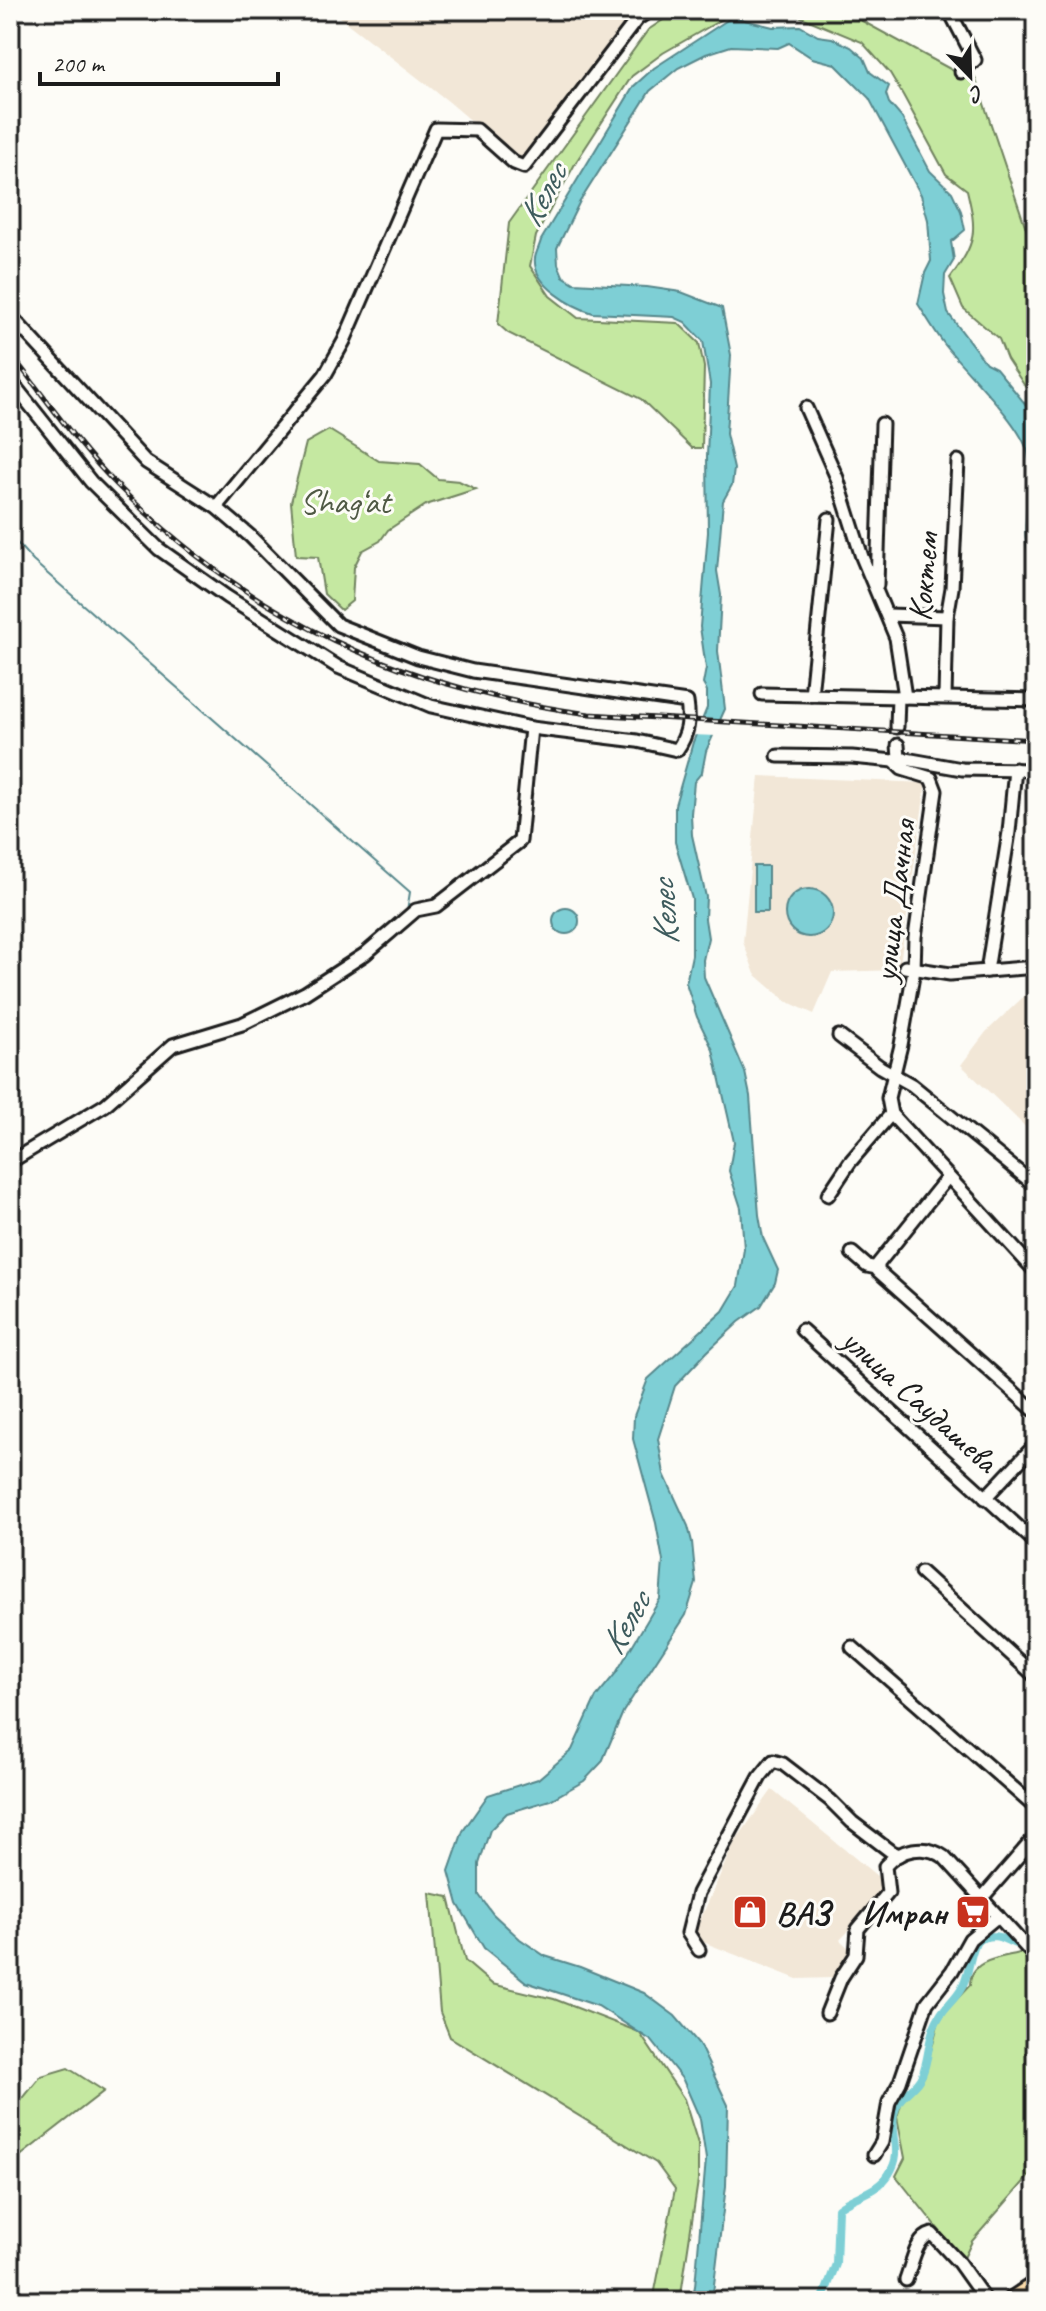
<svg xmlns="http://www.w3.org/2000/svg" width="1046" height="2311" font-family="Caveat,sans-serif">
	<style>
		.built { fill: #f2e7d7 }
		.green { fill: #c5e8a1; stroke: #70825e; stroke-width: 2 }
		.water { fill: #7ecfd5; stroke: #57878b; stroke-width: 2 }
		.pier { fill: #fdfcf7 }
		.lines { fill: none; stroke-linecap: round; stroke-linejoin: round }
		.stream { stroke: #57878b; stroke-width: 2 }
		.canal { stroke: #7ecfd5; stroke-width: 8 }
		.minor-casing { stroke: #1c1c1c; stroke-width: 17 }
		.major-casing { stroke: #1c1c1c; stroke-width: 20 }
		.minor { stroke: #fdfcf7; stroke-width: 11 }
		.major { stroke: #fbdcab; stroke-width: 14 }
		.rail-casing { stroke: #1c1c1c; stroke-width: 5 }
		.rail { stroke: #fdfcf7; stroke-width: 2; stroke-dasharray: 6; stroke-linecap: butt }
		.labels { text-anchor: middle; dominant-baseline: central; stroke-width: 6; stroke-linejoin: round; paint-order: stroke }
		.park-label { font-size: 34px; fill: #4f5944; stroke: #fdfcf7 }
		.street-label { font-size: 34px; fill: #1c1c1c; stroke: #fdfcf7 }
		.poi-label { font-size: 34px; font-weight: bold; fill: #1c1c1c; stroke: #fdfcf7; text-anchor: start }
		.water-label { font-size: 36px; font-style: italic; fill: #3e5b5d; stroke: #fdfcf7 }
	</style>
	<rect width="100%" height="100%" fill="#fdfcf7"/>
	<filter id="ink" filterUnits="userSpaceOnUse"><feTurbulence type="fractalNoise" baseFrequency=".0125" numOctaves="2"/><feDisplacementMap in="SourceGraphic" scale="16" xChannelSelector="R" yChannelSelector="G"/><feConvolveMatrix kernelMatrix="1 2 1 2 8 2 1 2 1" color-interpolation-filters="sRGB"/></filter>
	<g filter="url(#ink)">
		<g class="built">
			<polygon points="330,10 642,10 527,157 515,158 448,101"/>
			<polygon points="759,776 926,783 899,970 832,972 814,1014 786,1001 755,974 743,942"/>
			<polygon points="1036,985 1036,1137 961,1065 986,1032"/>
			<polygon points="772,1790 877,1876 886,1891 840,1940 852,1951 832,1978 797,1979 703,1942 695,1932 734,1843"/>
		</g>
		<g class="green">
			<polygon points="678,10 738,10 663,53 632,76 576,162 536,236 530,266 550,296 578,318 678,323 699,343 704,367 702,448 692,448 641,399 508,333 498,324 509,223 648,30"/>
			<path d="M740,10H842L952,70L975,77L1036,258V403L1007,359L999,339L963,308L950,278C977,242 977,232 967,190L946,174L903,95L890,73L862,42L787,11L753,15Z"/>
			<polygon points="329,430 379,461 420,464 438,479 459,481 476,489 426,505 388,530 380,541 362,551 354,567 352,601 341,610 324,594 318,557 296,556 291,502 306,443"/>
			<polygon points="430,1893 449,1897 465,1961 492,1984 554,1999 639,2032 684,2099 698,2144 698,2181 680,2301 653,2301 675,2189 656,2163 450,2037 440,2012"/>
			<path d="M1024,1952L1036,1965V2168L972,2241L963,2260L896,2176L905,2158L897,2117L903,2098L924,2077L940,2017L970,1985C970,1958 1002,1958 1024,1952Z"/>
			<polygon points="68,2068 104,2091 10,2164 10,2114 41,2076"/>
		</g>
		<g class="water">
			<path d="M732,17L773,27L800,26L818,36L832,38L851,47L864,58L870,72L889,86L886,94L889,103L902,118L930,171L952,192L961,211L965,230L951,242L954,260L945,275L944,294L948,313L986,363L996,368L1031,411L1036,421V569C1013,534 1036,492 1028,453C1020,422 967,373 945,345C935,332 927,318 918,304L925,273L931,261L928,220L921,195L869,98L835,64L812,58L789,43L778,48L731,46L706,54L678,68L650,91L579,203L557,248L558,264L563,276L574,283L647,287L681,292L722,308L731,355L726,434L734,469L732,485L723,501L717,571L721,595L718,651L725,709L706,751L702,772L694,782L691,814L692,835L706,897L705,919L708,938L703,960L704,977L745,1072L750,1096L759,1215L763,1238L778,1270L775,1283L761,1306L739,1322L707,1352L675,1386L658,1439L664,1474L688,1526L692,1542L696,1583L686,1615L623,1712L602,1762L584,1781L550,1800L507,1813L490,1830L479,1864V1895L493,1914L520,1939L545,1956L580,1967L644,1993L675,2016L699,2044L728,2105L726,2186L712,2301H692L695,2286L706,2159L700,2119L683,2080L652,2041L598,2006L526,1982L484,1948L458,1904L449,1871L463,1831L488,1795L538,1779L572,1750L596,1697L616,1673L660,1599L663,1561L656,1523L633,1439L634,1416L648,1379L723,1311L738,1286L744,1249L741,1208L729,1171L734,1142L713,1050L697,1017L686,983L692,955V899L675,842V805L693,742L707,708V691L703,684L706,668L700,627L708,532L707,457L710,384L703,341L685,322L674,317L593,313C573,307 532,285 535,258C536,252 540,245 541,240L634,86L654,68Z"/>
			<rect x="754" y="866" width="14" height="46"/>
			<circle cx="809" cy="913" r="24"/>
			<circle cx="566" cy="921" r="13"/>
		</g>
		<polygon class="pier" points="698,718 725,720 717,736 691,735"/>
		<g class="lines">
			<g class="stream">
				<polyline points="10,535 33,561 410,892 407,911"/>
				<polyline points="297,991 369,944"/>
				<polyline points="1029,1940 1036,1947"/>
			</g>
			<path class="canal" d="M822,2301L836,2264L838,2208C854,2195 877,2193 889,2174C904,2151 890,2137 894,2114C899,2093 915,2091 922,2075C929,2059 928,2042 934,2027C941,2008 954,2002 962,1987C970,1972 969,1955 977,1940C1000,1931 1001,1940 1021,1946L1036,1933"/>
			<g class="minor-casing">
				<g id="minor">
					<polyline points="949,10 975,60 961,72"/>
					<path d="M10,315L146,462L216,507L250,536L338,625L418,657L473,671L687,702C690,721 688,734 677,750L637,741L531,728L431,706L338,667L227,597L159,549L91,482L10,380"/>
					<polyline points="806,408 837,478 862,557 896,638 905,697"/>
					<polyline points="216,507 325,375 344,341 436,129 477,130 514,163 524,167 637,19 650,10"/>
					<polyline points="877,585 882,424"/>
					<polyline points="888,615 947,617"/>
					<polyline points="762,694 1036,700"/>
					<polyline points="811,695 829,519"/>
					<polyline points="945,697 947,617 952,588 958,461"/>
					<polyline points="897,727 898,697"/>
					<polyline points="898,745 899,759"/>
					<polyline points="778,756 852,757 894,761 906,759 962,769 1036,770"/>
					<polyline points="894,761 902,769 931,778 936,791 915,937 914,970 901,1045 888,1098 891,1114 1036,1272"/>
					<polyline points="905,967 950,974 1036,967"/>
					<polyline points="987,971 1009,832 1015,769"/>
					<polyline points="839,1036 880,1067 912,1085 1036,1186"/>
					<polyline points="10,1162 105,1105 173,1045 242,1024 305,993 365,954 416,910 436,906 520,841 531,728"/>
					<polyline points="947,1178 878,1264 878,1271 1036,1412"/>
					<polyline points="828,1195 850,1162 891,1114"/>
					<polyline points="852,1253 867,1266 877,1268"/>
					<polyline points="802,1330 1036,1543"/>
					<polyline points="985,1498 1036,1444"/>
					<polyline points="921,1572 1036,1677"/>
					<polyline points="852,1647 1036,1808"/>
					<polyline points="982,1898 1036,1836"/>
					<polyline points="699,1950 688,1933 698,1893 760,1777 773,1761 783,1764 830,1800 852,1822 890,1851 899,1855"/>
					<path d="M827,2013L841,1978L856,1955L858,1929L888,1893L885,1866C900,1849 925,1843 944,1857L1036,1958"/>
					<polyline points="874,2155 882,2142 889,2102 900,2082 927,2003 952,1971 970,1939 998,1916"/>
					<path d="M906,2280C912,2265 915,2238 932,2234L959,2263L986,2301"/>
				</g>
			</g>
			<g class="major-casing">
				<polyline id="major" points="1009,2301 1036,2283"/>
			</g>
			<use href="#minor" class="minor"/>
			<use href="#major" class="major"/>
			<g class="rail-casing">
				<path id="rail" d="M10,353C45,397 78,446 117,485C250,619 404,689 589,714L1036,740"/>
			</g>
			<use href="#rail" class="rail"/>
		</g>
	</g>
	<defs>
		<g id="shop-square" transform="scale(1.8)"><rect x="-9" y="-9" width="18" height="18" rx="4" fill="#c8321e" stroke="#fdfcf7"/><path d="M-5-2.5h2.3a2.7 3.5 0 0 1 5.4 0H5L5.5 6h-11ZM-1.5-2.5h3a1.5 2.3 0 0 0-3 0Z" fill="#fff"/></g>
		<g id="supermarket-square" transform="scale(1.8)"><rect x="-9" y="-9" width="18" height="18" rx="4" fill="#c8321e" stroke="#fdfcf7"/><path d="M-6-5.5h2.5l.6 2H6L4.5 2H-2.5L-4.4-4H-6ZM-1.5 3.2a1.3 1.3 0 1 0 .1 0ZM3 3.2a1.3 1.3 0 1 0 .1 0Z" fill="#fff"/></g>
	</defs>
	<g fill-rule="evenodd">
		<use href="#shop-square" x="750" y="1912"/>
		<use href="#supermarket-square" x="973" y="1912"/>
	</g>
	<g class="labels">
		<g class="park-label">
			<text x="345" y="501">Shag‘at</text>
		</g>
		<g class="street-label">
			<text transform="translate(923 577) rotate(-85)">Коктем</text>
			<text transform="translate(894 901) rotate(-83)">улица Дачная</text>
			<text transform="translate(920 1400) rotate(42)">улица Саудашева</text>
		</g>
		<g class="poi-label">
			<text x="776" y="1912">ВАЗ</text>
			<text x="947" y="1912" text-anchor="end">Имран</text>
		</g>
		<g class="water-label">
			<text transform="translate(542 195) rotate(-62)">Келес</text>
			<text transform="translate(664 913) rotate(-94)">Келес</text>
			<text transform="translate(625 1623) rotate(-60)">Келес</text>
		</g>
	</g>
	<rect width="1046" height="2311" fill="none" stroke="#fdfcf7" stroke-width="40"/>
	<rect x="20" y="20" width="1006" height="2271" fill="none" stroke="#1c1c1c" stroke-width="3" filter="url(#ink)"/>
	<g transform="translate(970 76) rotate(157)" stroke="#fdfcf7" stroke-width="6" paint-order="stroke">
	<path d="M0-6L14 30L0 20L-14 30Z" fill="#1c1c1c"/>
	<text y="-12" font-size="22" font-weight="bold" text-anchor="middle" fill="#1c1c1c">С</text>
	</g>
	<path d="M40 72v12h238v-12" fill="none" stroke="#1c1c1c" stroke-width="4"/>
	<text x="52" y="72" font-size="24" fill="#1c1c1c" stroke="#fdfcf7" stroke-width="6" paint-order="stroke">200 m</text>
</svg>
